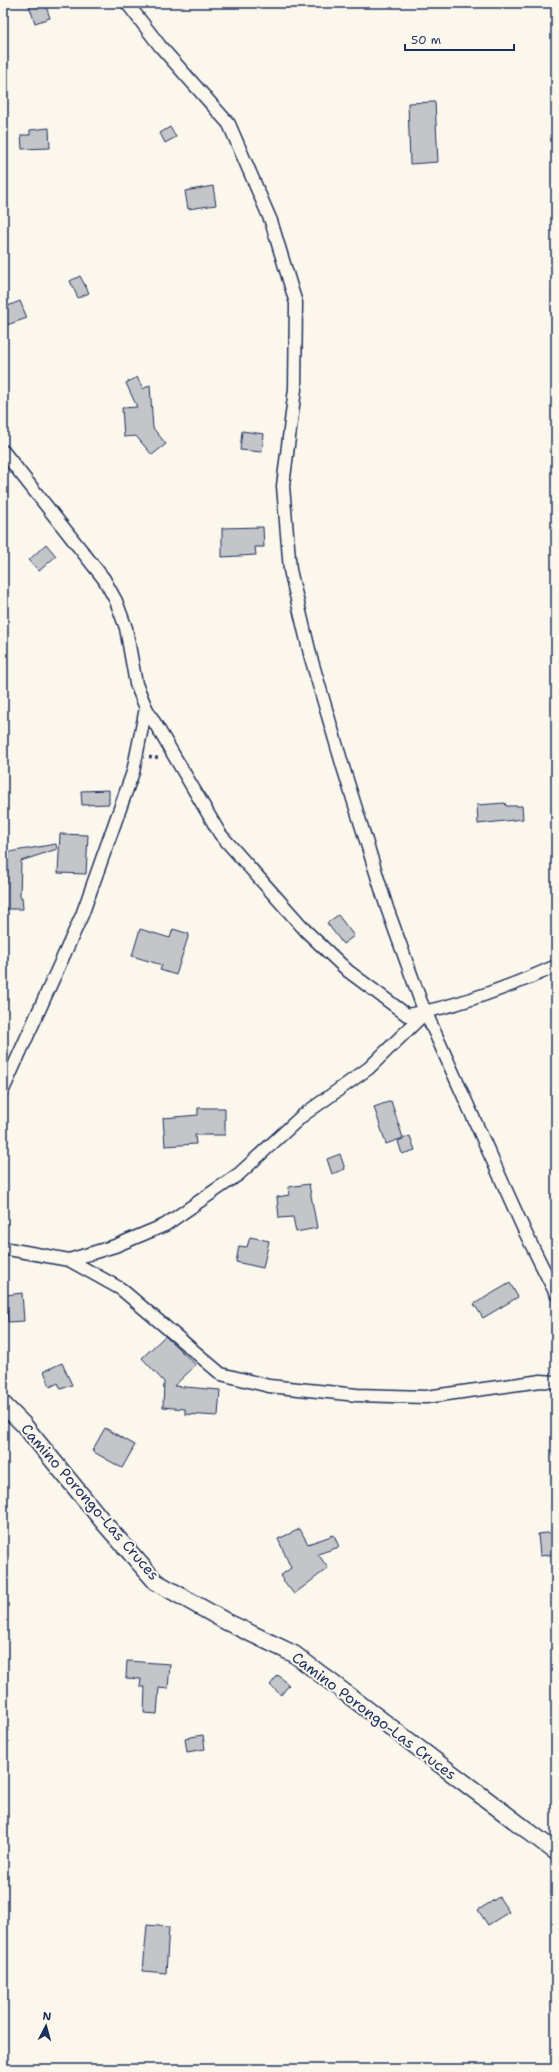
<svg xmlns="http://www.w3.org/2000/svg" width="559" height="2072" font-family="'Shantell Sans',sans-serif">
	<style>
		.building { fill: #c3c5c9; stroke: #1b2f5e }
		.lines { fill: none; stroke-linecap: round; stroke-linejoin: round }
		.minor-casing { stroke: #1b2f5e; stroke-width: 15 }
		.secondary-casing { stroke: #1b2f5e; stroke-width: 19 }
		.path { stroke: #1b2f5e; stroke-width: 2.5; stroke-dasharray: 3 3; stroke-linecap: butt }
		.minor { stroke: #fbf7ec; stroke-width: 12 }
		.secondary { stroke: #fbf7ec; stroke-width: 16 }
		.labels { text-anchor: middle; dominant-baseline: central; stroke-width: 4; stroke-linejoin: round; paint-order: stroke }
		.street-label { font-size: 15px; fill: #1b2f5e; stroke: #fbf7ec }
	</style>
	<rect width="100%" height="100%" fill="#fbf7ec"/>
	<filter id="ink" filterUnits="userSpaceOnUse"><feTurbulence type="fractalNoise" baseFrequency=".025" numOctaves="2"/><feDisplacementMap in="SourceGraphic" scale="8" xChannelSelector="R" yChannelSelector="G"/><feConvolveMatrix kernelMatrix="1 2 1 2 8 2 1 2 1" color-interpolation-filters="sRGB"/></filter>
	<g filter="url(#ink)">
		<g class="building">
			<polygon points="28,3 45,3 50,18 35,23"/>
			<polygon points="435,102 438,162 410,164 408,103"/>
			<polygon points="170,127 176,137 165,143 160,133"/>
			<polygon points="49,128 50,148 22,149 21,135 30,135 30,130"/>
			<polygon points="213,186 216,205 188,209 185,191"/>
			<polygon points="80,276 89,293 78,298 70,281"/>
			<polygon points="20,301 27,318 7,325 3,315 3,308"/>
			<polygon points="137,377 143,389 150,385 153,428 166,444 152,455 136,436 124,437 122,408 137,407 126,383"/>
			<polygon points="242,431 264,434 262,452 240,450"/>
			<polygon points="263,527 264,547 255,547 256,555 222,557 222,528"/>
			<polygon points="46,544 56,556 39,571 29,560"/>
			<polygon points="109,790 109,804 82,805 81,791"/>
			<polygon points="505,803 506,806 522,806 523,819 478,824 477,805"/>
			<polygon points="60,834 88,835 86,874 58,873"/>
			<polygon points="56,844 57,849 21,861 20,897 22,897 23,909 3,909 3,853"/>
			<polygon points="338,915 354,936 343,944 327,923"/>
			<polygon points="140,929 170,938 173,929 189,934 176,975 160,970 162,965 132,956"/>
			<polygon points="391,1101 403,1138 386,1144 374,1107"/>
			<polygon points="198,1108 225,1108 225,1135 195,1135 196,1144 165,1146 163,1118 198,1115"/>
			<polygon points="410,1136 415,1150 402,1154 398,1141"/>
			<polygon points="340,1154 345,1169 332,1174 327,1159"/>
			<polygon points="309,1184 317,1228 296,1232 293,1217 279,1218 277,1197 289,1195 288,1187"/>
			<polygon points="250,1237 269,1241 263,1268 236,1262 239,1246 247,1247"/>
			<polygon points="510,1283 518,1297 483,1318 474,1304"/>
			<polygon points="22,1293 24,1321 8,1322 6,1295"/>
			<polygon points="165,1336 196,1365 174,1386 220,1390 218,1416 185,1414 185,1409 163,1407 164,1382 142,1358"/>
			<polygon points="62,1363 72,1385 61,1389 58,1383 50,1387 44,1371"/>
			<polygon points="105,1428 135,1445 122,1468 92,1451"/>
			<polygon points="300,1529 308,1544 334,1535 339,1547 318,1554 328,1568 294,1594 280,1576 291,1568 278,1539"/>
			<polygon points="556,1532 556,1554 540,1556 538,1534"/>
			<polygon points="127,1661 170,1664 168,1689 159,1688 157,1714 144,1713 145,1687 140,1687 141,1679 126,1678"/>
			<polygon points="278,1675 289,1685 281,1695 270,1685"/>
			<polygon points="203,1735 205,1749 187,1752 185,1738"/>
			<polygon points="499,1897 509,1912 488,1925 478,1910"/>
			<polygon points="147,1925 169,1927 166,1973 143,1971"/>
		</g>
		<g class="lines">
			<g class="minor-casing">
				<g id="minor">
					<polyline points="127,3 160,46 229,124 271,221 296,303 295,389 283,486 290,570 311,658 343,767 387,908 421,1002 525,1232 556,1294"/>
					<path d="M3,451L104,579L116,601L126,628L136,684L146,708L220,834L307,932L348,971L407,1015C458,1007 509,987 556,966"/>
					<polyline points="3,1090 82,915 133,772 146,708"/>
					<polyline points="3,1248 69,1260 121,1289 221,1374 269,1386 357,1395 426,1397 541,1381 556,1382"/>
					<polyline points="69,1260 115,1246 165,1225 239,1174 302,1116 369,1068 426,1012"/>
				</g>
			</g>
			<g class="secondary-casing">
				<polyline id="secondary" points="3,1404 23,1424 105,1524 156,1582 227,1622 294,1654 556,1852"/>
			</g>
			<polyline class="path" points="149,757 160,758"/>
			<use href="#minor" class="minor"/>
			<use href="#secondary" class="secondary"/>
		</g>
	</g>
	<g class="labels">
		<g class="street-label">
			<text transform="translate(90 1502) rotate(49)">Camino Porongo-Las Cruces</text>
			<text transform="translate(374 1716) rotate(37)">Camino Porongo-Las Cruces</text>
		</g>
	</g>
	<rect width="559" height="2072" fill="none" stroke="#fbf7ec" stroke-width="16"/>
	<rect x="8" y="8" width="543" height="2056" fill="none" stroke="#1b2f5e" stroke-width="1.5" filter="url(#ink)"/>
	<g transform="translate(46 2026) rotate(6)" stroke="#fbf7ec" stroke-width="3" paint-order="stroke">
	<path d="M0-3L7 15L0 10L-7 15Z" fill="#1b2f5e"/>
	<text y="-6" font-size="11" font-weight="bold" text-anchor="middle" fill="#1b2f5e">N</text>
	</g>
	<path d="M405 44v6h109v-6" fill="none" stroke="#1b2f5e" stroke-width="2"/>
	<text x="411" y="44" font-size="12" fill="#1b2f5e" stroke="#fbf7ec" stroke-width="3" paint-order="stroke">50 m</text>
</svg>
